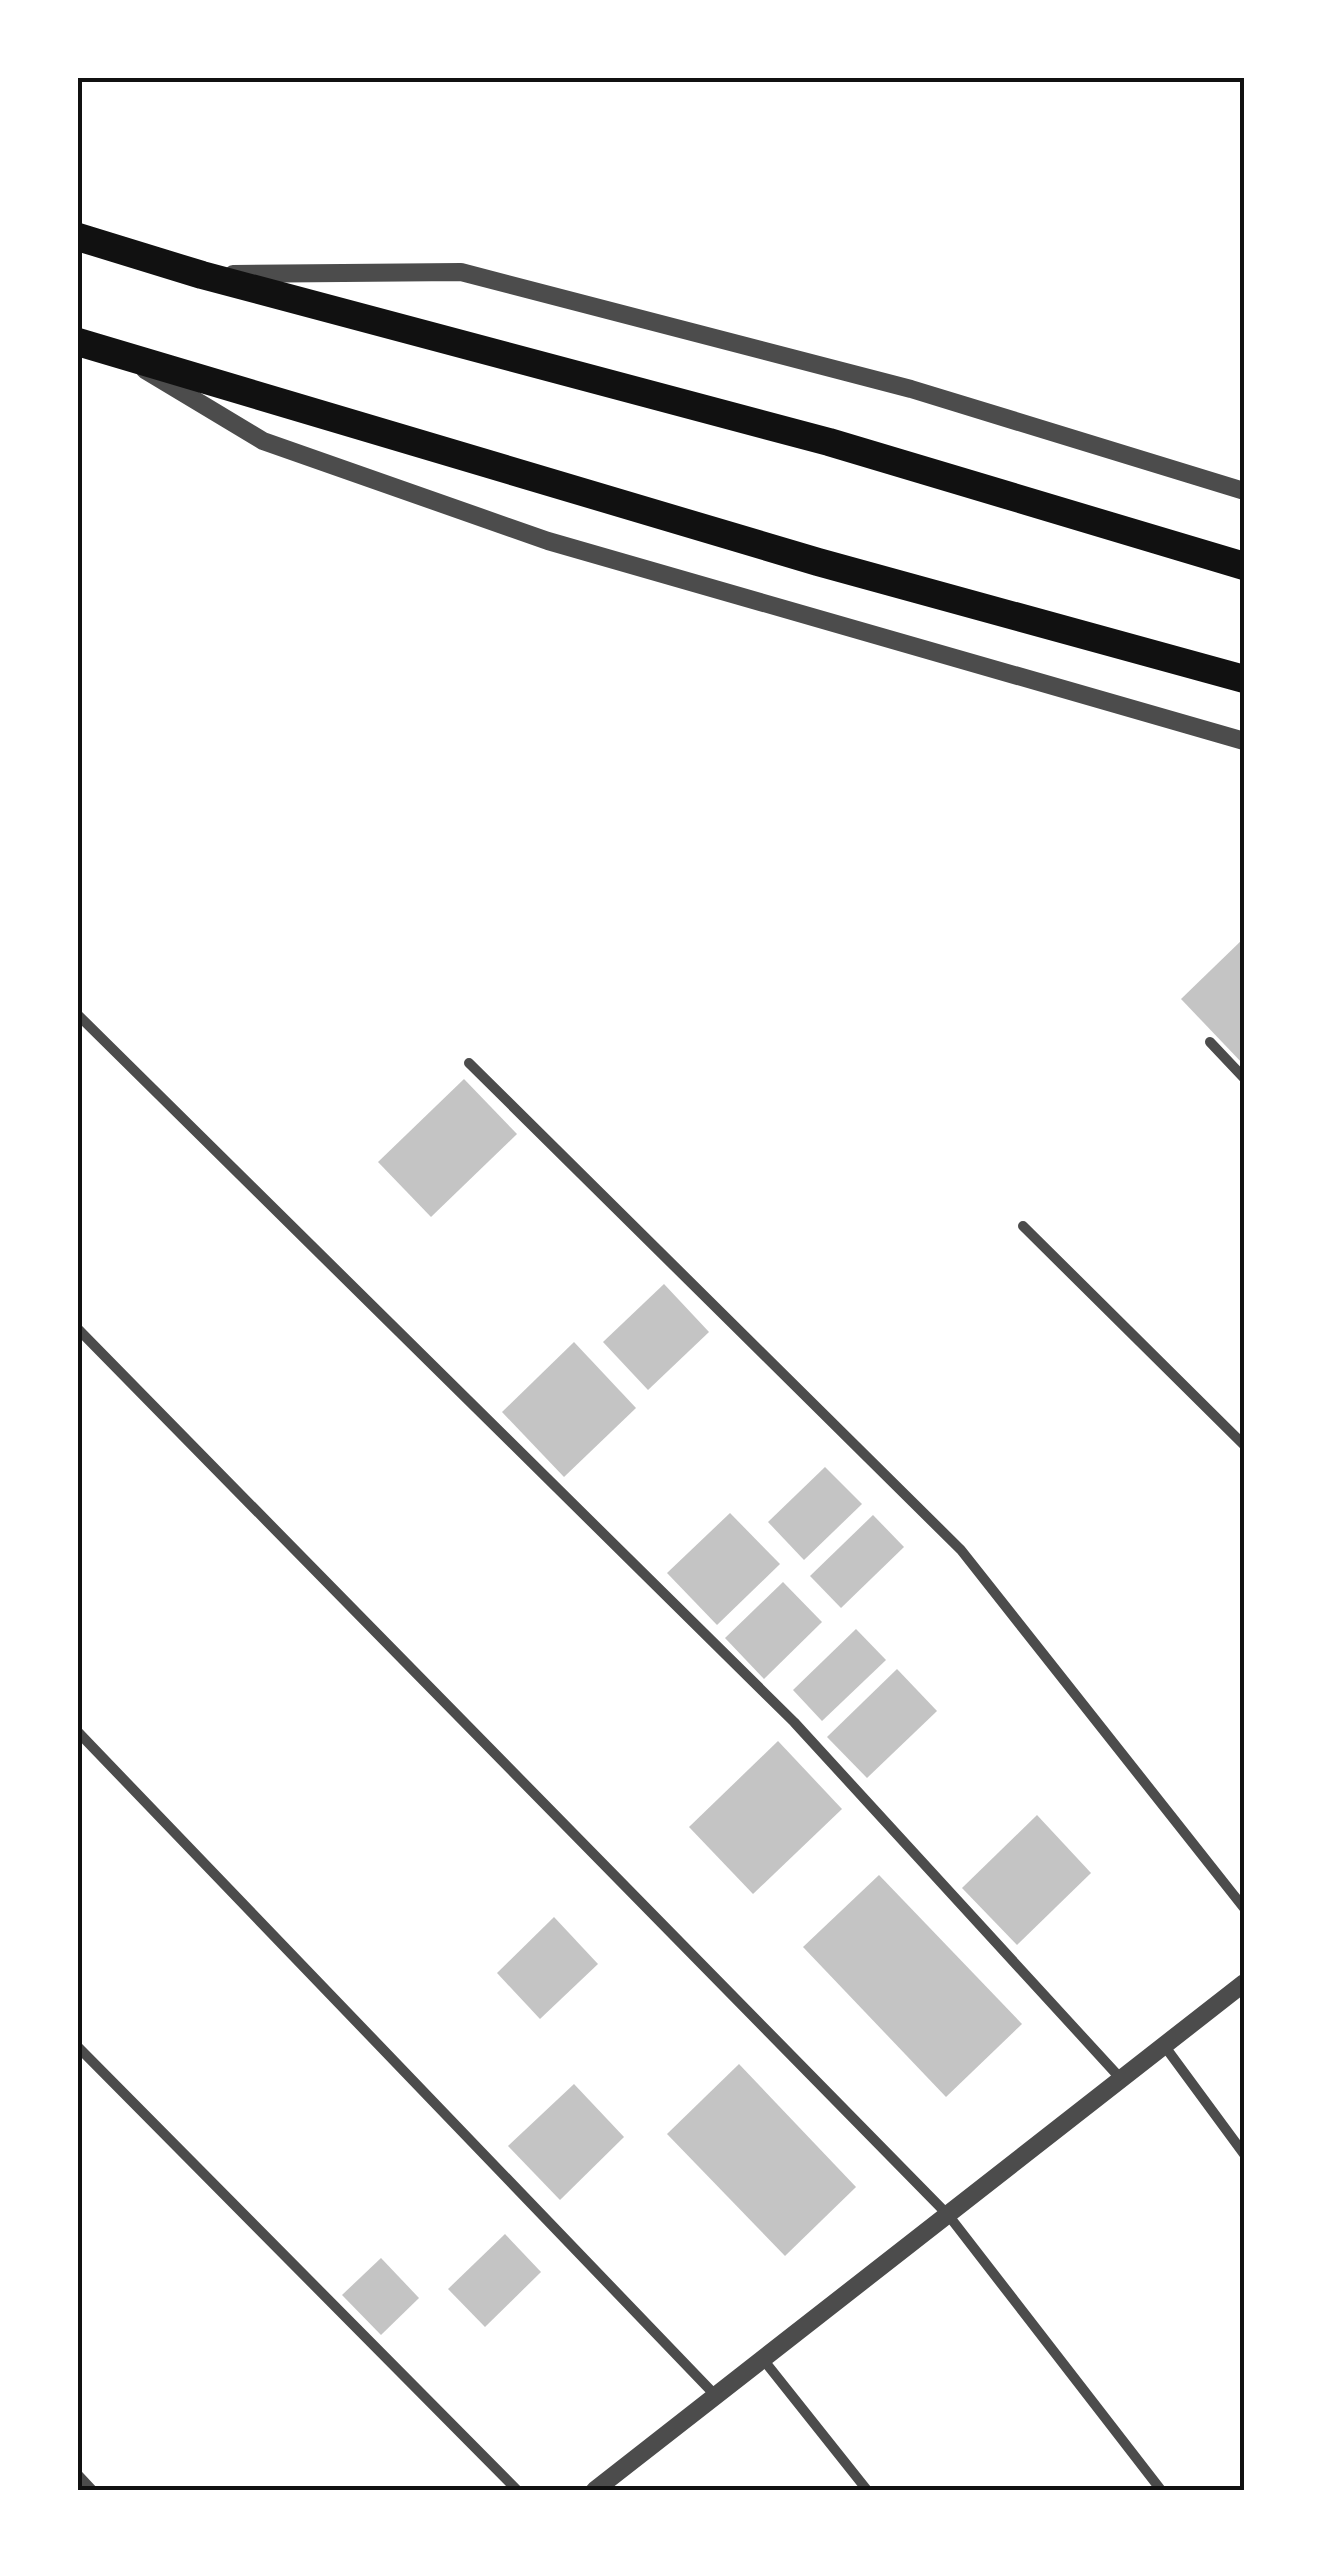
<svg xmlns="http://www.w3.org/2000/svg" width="1322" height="2568" font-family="Overpass,sans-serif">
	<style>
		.building { fill: #c4c4c4 }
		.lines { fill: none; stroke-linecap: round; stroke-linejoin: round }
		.minor { stroke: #4c4c4c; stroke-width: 10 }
		.tertiary { stroke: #4c4c4c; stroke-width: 18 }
		.trunk { stroke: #111; stroke-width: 28 }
		.neatline { fill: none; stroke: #111; stroke-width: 4 }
	</style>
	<rect width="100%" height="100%" fill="#fff"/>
	<g class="building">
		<polygon points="1244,938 1244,1065 1181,999"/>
		<polygon points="464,1079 517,1134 431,1217 378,1162"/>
		<polygon points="664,1284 709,1332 648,1390 603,1342"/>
		<polygon points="574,1342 636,1408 564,1477 502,1412"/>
		<polygon points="825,1467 862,1504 804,1560 768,1522"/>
		<polygon points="730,1513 780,1564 717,1625 667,1573"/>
		<polygon points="873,1515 904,1547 841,1608 810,1576"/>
		<polygon points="783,1582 822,1622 764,1679 725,1638"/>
		<polygon points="856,1629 886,1660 822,1721 793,1690"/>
		<polygon points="897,1669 937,1711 867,1778 827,1737"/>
		<polygon points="778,1741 842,1809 753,1894 689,1827"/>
		<polygon points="1037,1815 1091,1873 1017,1945 962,1888"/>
		<polygon points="879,1875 1022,2024 946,2097 803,1947"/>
		<polygon points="554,1917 598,1964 540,2019 497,1973"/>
		<polygon points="739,2064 856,2187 785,2256 667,2134"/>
		<polygon points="574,2084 624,2137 560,2200 508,2146"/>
		<polygon points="505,2234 541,2272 485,2327 448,2289"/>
		<polygon points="381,2258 419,2298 381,2335 342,2295"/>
	</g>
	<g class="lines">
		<g class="minor">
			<polyline points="78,1015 794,1722 1122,2080"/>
			<polyline points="1210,1042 1244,1078"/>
			<polyline points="469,1063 961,1550 1244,1908"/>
			<polyline points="1023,1226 1244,1445"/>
			<polyline points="78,1329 949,2216 1161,2490"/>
			<polyline points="78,1732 716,2396"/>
			<polyline points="78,2047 517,2490"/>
			<polyline points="1166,2048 1244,2154"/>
			<polyline points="762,2358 867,2490"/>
			<polyline points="78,2475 92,2490"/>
		</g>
		<g class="tertiary">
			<polyline points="233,274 461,272 911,389 1244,491"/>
			<polyline points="145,370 263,441 548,541 1244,741"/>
			<polyline points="595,2490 1244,1983"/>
		</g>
		<g class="trunk">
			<polyline points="78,237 202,275 829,442 1244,566"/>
			<polyline points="78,342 818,562 1244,679"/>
		</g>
	</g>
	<rect width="1322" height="2568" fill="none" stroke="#ffffff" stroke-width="160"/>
	<rect x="80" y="80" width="1162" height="2408" class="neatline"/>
</svg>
